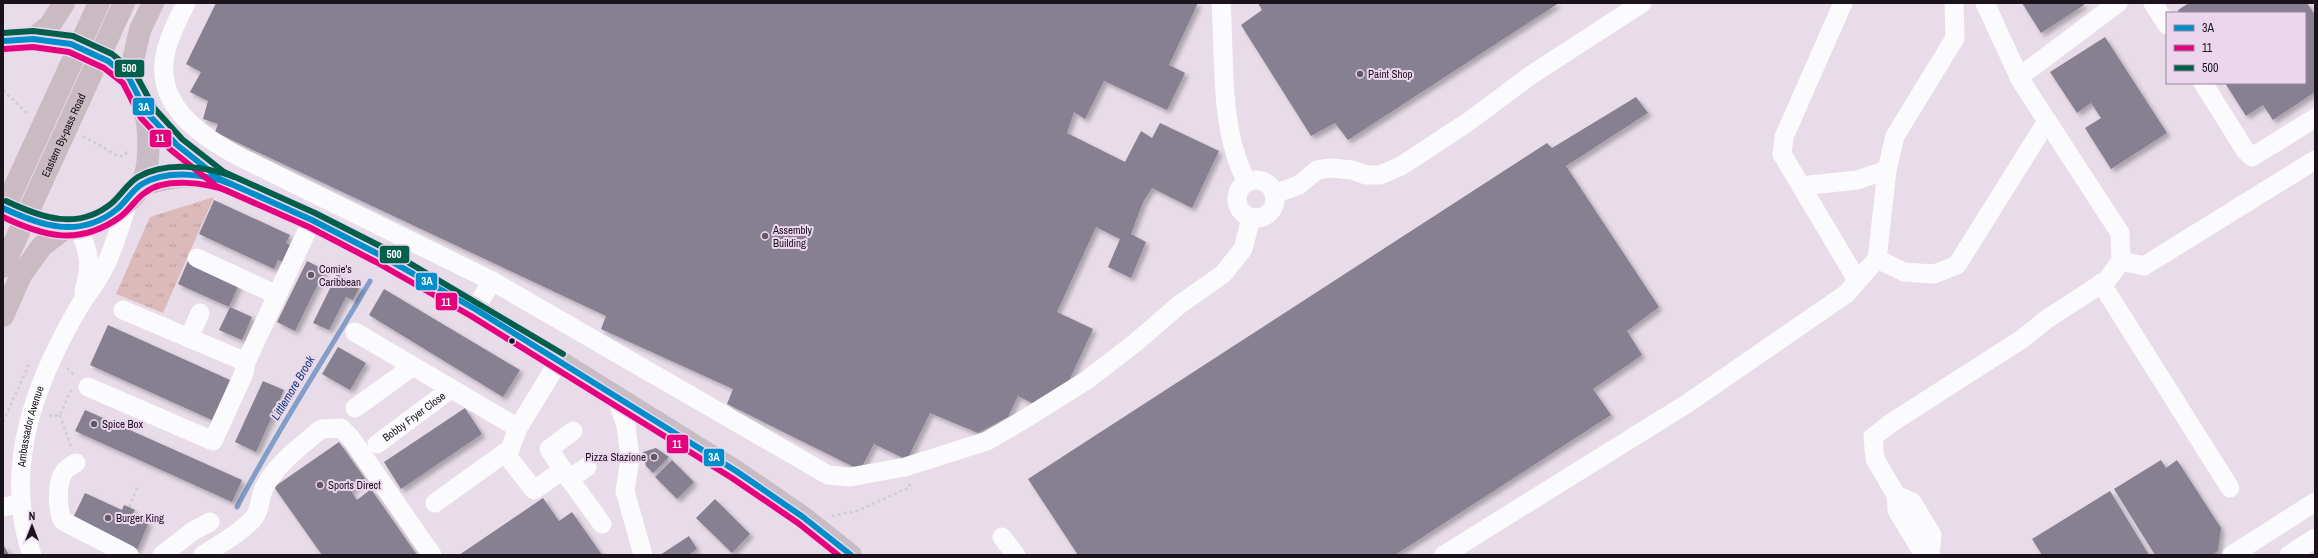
<svg xmlns="http://www.w3.org/2000/svg" width="2318" height="558" font-family="'Archivo Narrow',sans-serif">
	<style>
		.grass { fill: url(#grass-tufts) }
		.lines { fill: none; stroke-linecap: round; stroke-linejoin: round }
		.stream { stroke: #849ec9; stroke-width: 5 }
		.building { fill: #878091; filter: url(#shadow) }
		.path { stroke: #d0cdd1; stroke-width: 2.5; stroke-dasharray: 3 3; stroke-linecap: butt }
		.minor { stroke: #fbfafc; stroke-width: 19 }
		.major { stroke: #c8bdc4; stroke-width: 22 }
		.highway { stroke: #cabac2; stroke-width: 22 }
		.bus-1-casing { stroke: #ebd6ee; stroke-width: 9 }
		.bus-2-casing { stroke: #ebd6ee; stroke-width: 9 }
		.bus-3-casing { stroke: #ebd6ee; stroke-width: 9 }
		.bus-1 { stroke: #008eca; stroke-width: 6 }
		.bus-2 { stroke: #e5007d; stroke-width: 6 }
		.bus-3 { stroke: #005f4a; stroke-width: 6 }
		.poi-dot { fill: #625963; stroke: #ebd6ee; stroke-width: 1.5 }
		.bus-dot { fill: #1a131b; stroke: #ebd6ee; stroke-width: 1.5 }
		.labels { text-anchor: middle; dominant-baseline: central; stroke-width: 4; stroke-linejoin: round; paint-order: stroke }
		.poi-label { font-size: 11px; fill: #1a131b; stroke: #ebd6ee; text-anchor: start }
		.street-label { font-size: 11px; fill: #1a131b; stroke: #ebd6ee }
		.water-label { font-size: 12px; font-style: italic; fill: #133d73; stroke: #ebd6ee }
		.line-badge { stroke: #ebd6ee; stroke-width: 1.5 }
		.badge-label { font-size: 11px; text-anchor: middle; font-weight: bold; fill: #fff }
	</style>
	<defs>
		<pattern id="grass-tufts" width="24" height="20" patternUnits="userSpaceOnUse"><rect width="24" height="20" fill="#dcb9ba"/><path d="M3 7l-1-3M5 7V3M7 7l1-3M15 17l-1-3M17 17v-4M19 17l1-3" fill="none" stroke="#bc9e9f"/></pattern>
		<filter id="shadow"><feDropShadow dx="3.5" dy="3.5" stdDeviation="2" flood-color="#0004"/></filter>
	</defs>
	<rect width="100%" height="100%" fill="#e7dce8"/>
	<polygon class="grass" points="214,197 163,313 116,294 150,217"/>
	<g class="lines">
		<path class="stream" d="M237,507C277,430 326,357 370,281"/>
	</g>
	<g class="building">
		<polygon points="216,3 1198,3 1169,65 1185,73 1167,110 1104,81 1085,119 1074,112 1067,133 1125,162 1141,131 1152,138 1160,123 1219,151 1192,208 1152,188 1143,202 1131,234 1146,242 1131,278 1108,267 1120,239 1096,227 1057,312 1093,329 1068,383 1036,405 1018,396 1008,417 978,433 930,413 907,460 874,444 860,470 727,404 733,389 601,329 606,316 215,132 218,124 203,119 208,101 190,92 201,72 186,64"/>
		<polygon points="1258,3 1559,3 1348,140 1335,123 1311,136 1241,25 1262,10"/>
		<polygon points="2022,3 2083,3 2084,5 2041,33"/>
		<polygon points="2189,3 2307,3 2315,15 2315,92 2273,120 2263,105 2246,116 2225,83 2305,83 2305,13 2179,13 2178,10"/>
		<polygon points="2105,37 2167,133 2111,169 2085,128 2101,118 2091,103 2077,113 2050,72"/>
		<polygon points="1636,97 1648,113 1566,166 1659,307 1627,331 1642,355 1593,389 1611,415 1395,555 1078,555 1028,479 1547,143 1552,148"/>
		<polygon points="214,200 290,235 286,243 290,245 283,262 278,260 274,269 199,234"/>
		<polygon points="188,261 239,284 229,307 178,284"/>
		<polygon points="307,261 325,270 295,331 277,322"/>
		<polygon points="337,274 360,286 353,300 346,297 329,330 313,323"/>
		<polygon points="384,289 520,370 503,397 369,315"/>
		<polygon points="230,307 252,317 242,340 219,330"/>
		<polygon points="108,325 230,380 212,420 90,365"/>
		<polygon points="338,347 366,363 350,390 322,374"/>
		<polygon points="263,381 284,390 256,452 235,442"/>
		<polygon points="465,408 482,434 401,489 384,462"/>
		<polygon points="85,410 242,480 232,502 75,431"/>
		<polygon points="339,442 366,480 351,491 357,500 371,489 417,555 322,555 274,487"/>
		<polygon points="656,448 669,457 653,473 646,466 643,452"/>
		<polygon points="672,460 694,482 677,499 655,477"/>
		<polygon points="2161,460 2166,468 2177,460 2221,528 2218,551 2212,555 2155,555 2114,489"/>
		<polygon points="2110,491 2149,555 2042,555 2032,539"/>
		<polygon points="85,493 122,510 124,505 129,507 135,510 132,515 149,522 137,550 72,520"/>
		<polygon points="543,498 559,521 572,512 602,555 459,555"/>
		<polygon points="715,499 750,534 732,553 696,518"/>
		<polygon points="689,536 697,549 688,555 660,555"/>
		<polygon points="3,544 9,555 3,555"/>
	</g>
	<g class="lines">
		<g class="path">
			<polyline points="3,90 28,114"/>
			<polyline points="83,136 118,156 123,156 127,152 130,152"/>
			<polyline points="67,368 75,376"/>
			<polyline points="60,415 71,447"/>
			<polyline points="49,416 60,415 71,390"/>
			<polyline points="3,422 30,362"/>
			<polyline points="129,507 137,488"/>
			<polyline points="832,516 857,511 910,487 909,483"/>
		</g>
		<g class="minor">
			<path d="M186,3C178,19 170,34 166,51C152,105 202,137 242,158L492,281"/>
			<path d="M1221,3C1225,61 1219,130 1247,182"/>
			<polyline points="1843,3 1784,137 1782,154 1857,280"/>
			<polyline points="2153,3 2167,25"/>
			<polyline points="2019,77 2118,3"/>
			<polyline points="2203,83 2245,150 2252,157 2315,118"/>
			<circle cx="1256" cy="199" r="19"/>
			<polyline points="1801,186 1857,180 1887,170"/>
			<polyline points="1274,194 1299,185 1317,170 1330,168 1352,170 1366,175 1380,175 1401,166 1468,122 1531,75 1642,3"/>
			<path d="M79,228C89,253 92,264 84,291"/>
			<polyline points="197,258 277,295"/>
			<polyline points="1877,259 1904,272 1934,274 1957,265 2047,121"/>
			<polyline points="2121,261 2144,266 2315,160"/>
			<polyline points="2101,283 2230,488"/>
			<polyline points="475,309 492,281 828,475 850,477 905,467 987,441 1023,420 1087,380 1135,343 1179,305 1223,274 1243,249 1251,218"/>
			<polyline points="123,310 246,362"/>
			<polyline points="355,332 518,428 559,361"/>
			<polyline points="189,338 200,313"/>
			<polyline points="88,387 213,441 244,373 246,362 312,220"/>
			<polyline points="616,396 626,426 630,458 625,491 643,555"/>
			<polyline points="355,408 412,367"/>
			<path id="s1" d="M377,444L451,389"/>
			<polyline points="505,453 534,490 563,470 549,449 573,431"/>
			<path d="M76,463C70,466 65,469 62,475C57,487 57,510 63,521L129,555"/>
			<polyline points="563,470 602,524"/>
			<polyline points="569,479 587,467"/>
			<polyline points="1896,495 1912,502 1932,535 1930,555"/>
			<polyline points="435,503 510,449 518,428"/>
			<polyline points="3,507 20,504"/>
			<polyline points="1002,537 1016,555"/>
			<path id="s2" d="M32,555C2,468 35,382 79,307C87,294 97,282 104,268C115,247 121,222 129,200"/>
			<polyline points="162,555 193,531 210,522"/>
			<path d="M203,555C220,544 239,534 253,519C261,510 259,499 264,488C276,464 301,446 321,429L341,428L350,437L432,555"/>
			<polyline points="1444,555 1688,403 1846,294 1877,259 1887,170 1895,136 1955,38 1954,3"/>
			<polyline points="1924,555 1897,510 1896,495 1875,459 1873,437 1891,423 2022,339 2047,319 2107,280 2121,261 2120,233 2021,81 1985,3"/>
			<polyline points="2232,555 2315,502"/>
			<polyline points="2289,555 2315,538"/>
		</g>
		<g class="major">
			<path d="M3,43C27,35 60,39 83,49C100,57 116,64 129,78C143,94 147,114 148,134C149,151 149,170 141,185C129,208 90,229 65,229C44,228 26,219 8,210"/>
			<polyline points="147,113 177,145 220,179 312,220 380,255 475,309 736,471 803,517 851,555"/>
			<path d="M141,185C171,177 188,173 219,179"/>
		</g>
		<g class="highway">
			<polyline points="33,39 50,25 64,3"/>
			<polyline points="129,78 140,30 153,3"/>
			<polyline points="3,212 99,3"/>
			<path id="s3" d="M3,267L124,3"/>
			<polyline points="3,316 21,275 42,246 64,229"/>
		</g>
		<g class="bus-1-casing">
			<g id="bus-1">
				<polyline points="3,41 33,39 71,44 108,61 129,78 147,113 177,145 220,179 312,220 380,255 475,309 736,471 803,517 851,555"/>
				<path d="M3,208C41,226 79,239 116,210C126,202 132,190 142,184C168,169 205,174 231,184"/>
			</g>
		</g>
		<g class="bus-2-casing">
			<g id="bus-2">
				<polyline points="4,49 33,47 69,52 104,68 123,83 141,118 171,150 216,186 309,227 376,262 471,316 732,478 798,523 838,555"/>
				<path d="M3,217C45,237 79,246 120,217C130,210 136,198 146,192C166,177 206,183 228,191"/>
			</g>
		</g>
		<g class="bus-3-casing">
			<g id="bus-3">
				<polyline points="3,33 33,31 73,36 112,54 135,73 154,108 182,139 224,172 315,213 384,248 563,354"/>
				<path d="M6,201C42,218 78,231 112,203C121,195 128,183 138,177C166,161 205,166 234,177"/>
			</g>
		</g>
		<use href="#bus-1" class="bus-1"/>
		<use href="#bus-2" class="bus-2"/>
		<use href="#bus-3" class="bus-3"/>
	</g>
	<g class="poi-dot">
		<circle cx="1360" cy="74" r="4"/>
		<circle cx="765" cy="236" r="4"/>
		<circle cx="311" cy="275" r="4"/>
		<circle cx="94" cy="424" r="4"/>
		<circle cx="654" cy="457" r="4"/>
		<circle cx="320" cy="485" r="4"/>
		<circle cx="108" cy="518" r="4"/>
	</g>
	<circle class="bus-dot" cx="512" cy="341" r="3.5"/>
	<g class="labels">
		<g class="poi-label">
			<text x="1368" y="74">Paint Shop</text>
			<text x="773" y="230">Assembly<tspan x="773" dy="13">Building</tspan></text>
			<text x="319" y="269">Comie's<tspan x="319" dy="13">Caribbean</tspan></text>
			<text x="102" y="424">Spice Box</text>
			<text x="646" y="457" text-anchor="end">Pizza Stazione</text>
			<text x="328" y="485">Sports Direct</text>
			<text x="116" y="518">Burger King</text>
		</g>
		<g class="street-label">
			<text stroke="none"><textPath href="#s3" startOffset="145">Eastern By-pass Road</textPath></text>
			<text stroke="none"><textPath href="#s1" startOffset="46">Bobby Fryer Close</textPath></text>
			<text stroke="none"><textPath href="#s2" startOffset="131">Ambassador Avenue</textPath></text>
		</g>
		<g class="water-label">
			<text transform="translate(293 388) rotate(-59)">Littlemore Brook</text>
		</g>
	</g>
	<g class="line-badge">
		<rect x="114" y="59" width="31" height="19" rx="4" fill="#005f4a"/>
		<rect x="132" y="97" width="23" height="19" rx="4" fill="#008eca"/>
		<rect x="149" y="129" width="23" height="19" rx="4" fill="#e5007d"/>
		<rect x="379" y="245" width="31" height="19" rx="4" fill="#005f4a"/>
		<rect x="415" y="272" width="23" height="19" rx="4" fill="#008eca"/>
		<rect x="435" y="292" width="23" height="19" rx="4" fill="#e5007d"/>
		<rect x="666" y="434" width="23" height="20" rx="4" fill="#e5007d"/>
		<rect x="703" y="448" width="22" height="19" rx="4" fill="#008eca"/>
	</g>
	<g class="badge-label">
		<text x="129" y="72">500</text>
		<text x="144" y="111">3A</text>
		<text x="160" y="142">11</text>
		<text x="394" y="258">500</text>
		<text x="427" y="285">3A</text>
		<text x="446" y="306">11</text>
		<text x="677" y="448">11</text>
		<text x="714" y="461">3A</text>
	</g>
	<rect width="2318" height="558" fill="none" stroke="#1a131b" stroke-width="8"/>
	<rect x="2166" y="12" width="140" height="72" fill="#ebd6ee" stroke="#97889a"/>
	<rect x="2174" y="25" width="20" height="6" fill="#008eca" stroke="#97889a"/>
	<text x="2202" y="32" font-size="12" fill="#1a131b">3A</text>
	<rect x="2174" y="45" width="20" height="6" fill="#e5007d" stroke="#97889a"/>
	<text x="2202" y="52" font-size="12" fill="#1a131b">11</text>
	<rect x="2174" y="65" width="20" height="6" fill="#005f4a" stroke="#97889a"/>
	<text x="2202" y="72" font-size="12" fill="#1a131b">500</text>
	<g transform="translate(32 526)" stroke="#ebd6ee" stroke-width="3" paint-order="stroke">
	<path d="M0-3L7 15L0 10L-7 15Z" fill="#1a131b"/>
	<text y="-6" font-size="11" font-weight="bold" text-anchor="middle" fill="#1a131b">N</text>
	</g>
</svg>
